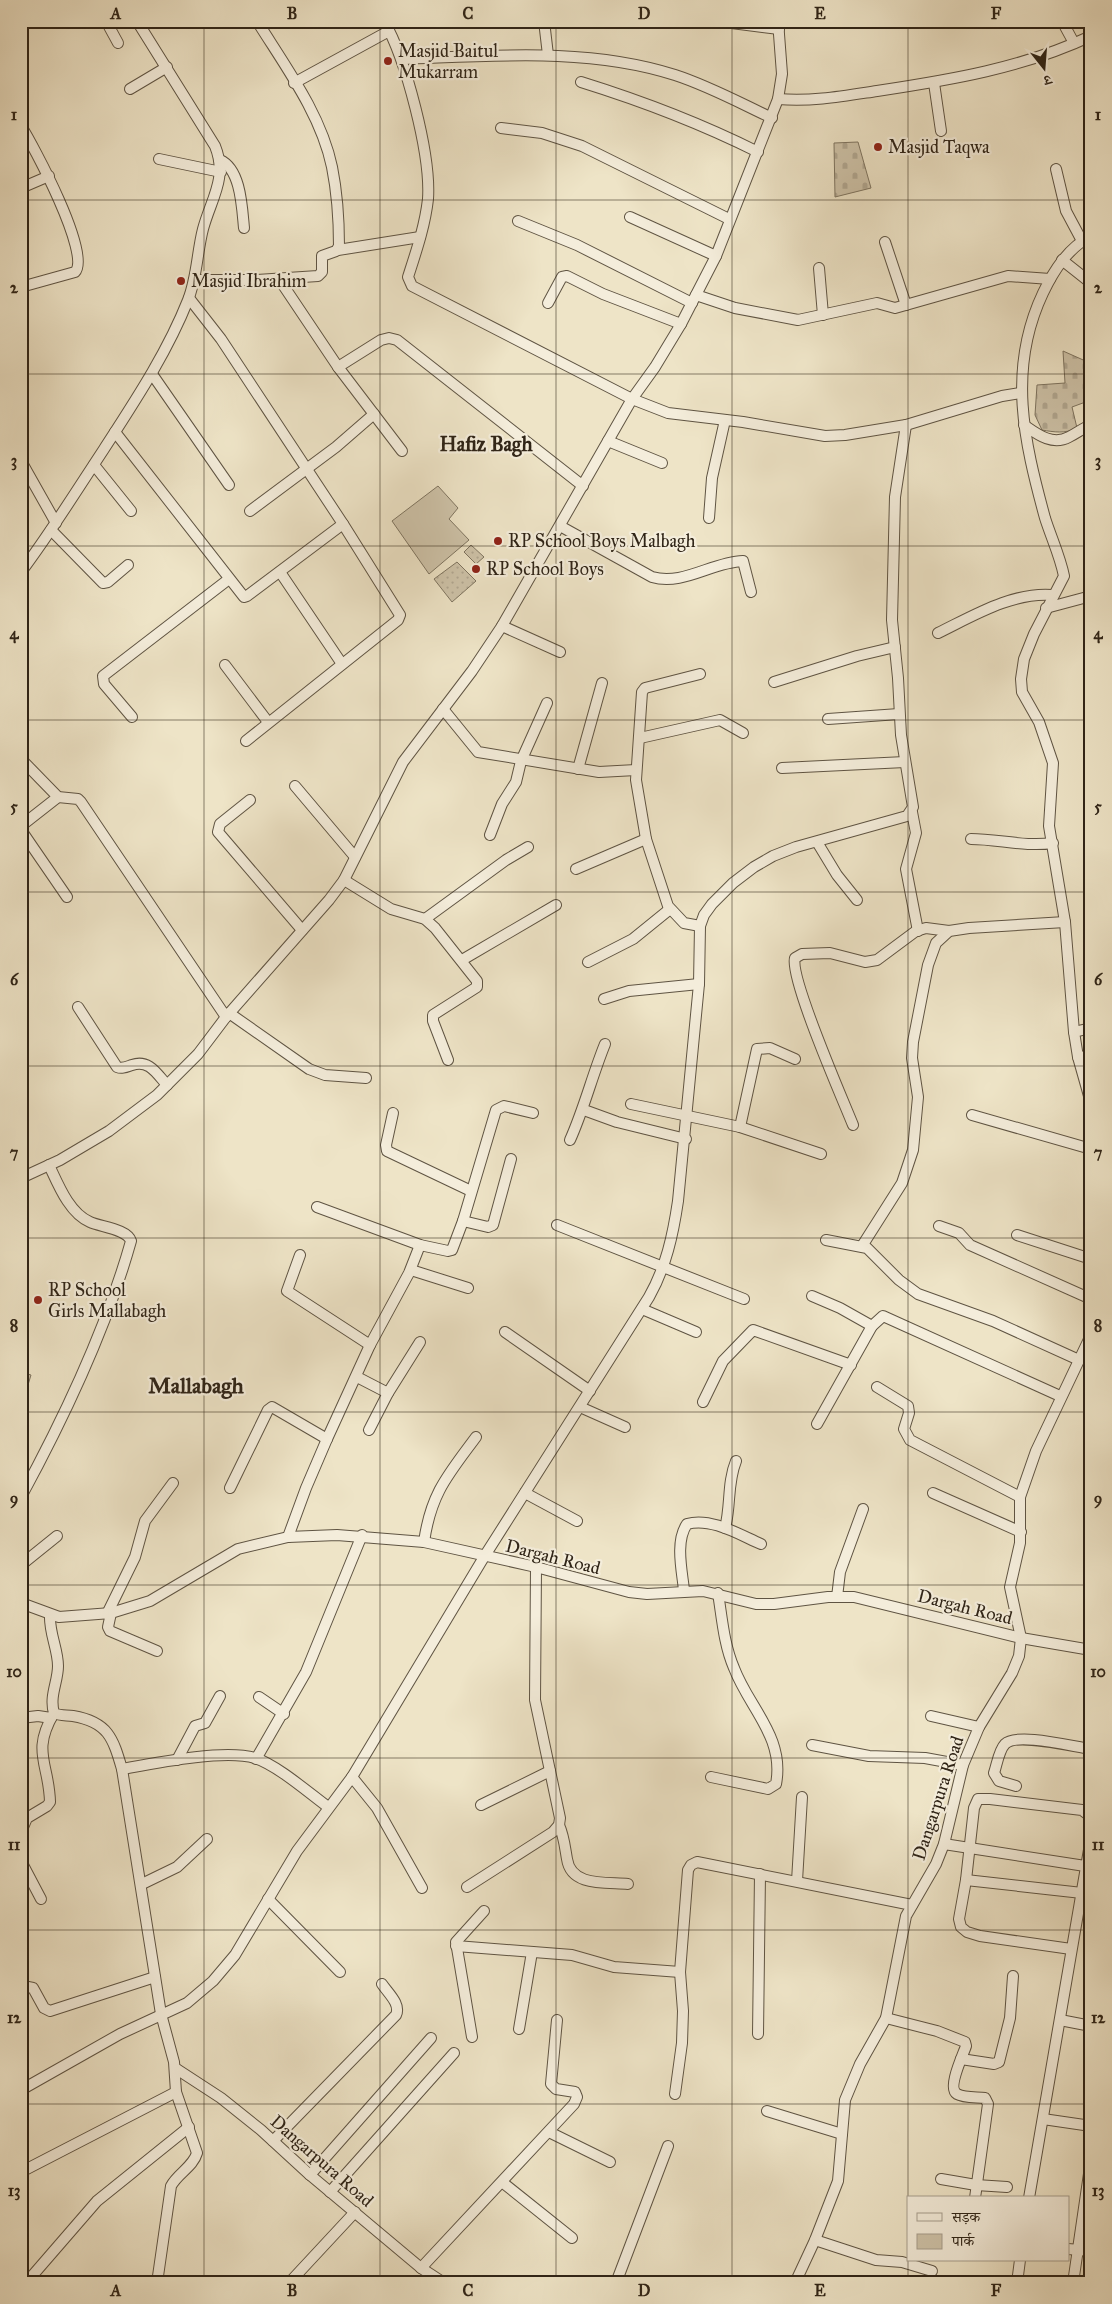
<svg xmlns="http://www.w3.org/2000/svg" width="1112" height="2304" font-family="'IM FELL Great Primer','Noto Serif Devanagari',serif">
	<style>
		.green { fill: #cec3a9; stroke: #7e7460 }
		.cemetery { fill: url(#cemetery-stones); stroke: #7e7460 }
		.park { fill: url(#park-dots); stroke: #7e7460 }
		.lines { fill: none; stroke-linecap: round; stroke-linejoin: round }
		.minor-casing { stroke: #5f5443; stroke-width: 12 }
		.minor { stroke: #f4eddb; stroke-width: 10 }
		.grid { fill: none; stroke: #2f2417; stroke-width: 1; stroke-opacity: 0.55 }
		.poi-dot { fill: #8f2418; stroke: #f4eddb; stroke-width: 2 }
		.labels { text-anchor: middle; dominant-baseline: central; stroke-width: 4.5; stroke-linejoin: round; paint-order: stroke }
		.poi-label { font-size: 18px; fill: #2f2417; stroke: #f4eddb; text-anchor: start }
		.street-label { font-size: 18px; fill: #2f2417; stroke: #f4eddb }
		.quarter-label { font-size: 20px; font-weight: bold; fill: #2f2417; stroke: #f4eddb }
		.district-label { font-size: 22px; font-weight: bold; fill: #2f2417; stroke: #f4eddb }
		.neatline { fill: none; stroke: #2f2417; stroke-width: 2 }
		.grid-label { font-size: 16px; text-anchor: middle; font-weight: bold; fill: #2f2417 }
	</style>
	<defs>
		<pattern id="cemetery-stones" width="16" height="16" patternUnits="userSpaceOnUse" patternTransform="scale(1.25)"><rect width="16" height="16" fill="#cec3a9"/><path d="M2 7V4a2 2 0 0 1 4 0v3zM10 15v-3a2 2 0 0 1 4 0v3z" fill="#b1a791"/></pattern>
		<pattern id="park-dots" width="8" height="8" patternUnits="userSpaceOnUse" patternTransform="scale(1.25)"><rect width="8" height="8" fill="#cec3a9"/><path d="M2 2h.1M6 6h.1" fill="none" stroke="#b1a791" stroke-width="1.8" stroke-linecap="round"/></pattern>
	</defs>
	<rect width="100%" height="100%" fill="#eee4c7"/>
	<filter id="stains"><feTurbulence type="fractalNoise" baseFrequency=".004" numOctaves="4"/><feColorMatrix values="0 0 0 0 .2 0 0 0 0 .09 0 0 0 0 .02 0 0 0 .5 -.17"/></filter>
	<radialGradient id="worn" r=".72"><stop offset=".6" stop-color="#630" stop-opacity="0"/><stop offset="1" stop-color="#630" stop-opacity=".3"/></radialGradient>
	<g class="green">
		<polygon points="438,486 458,508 449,519 469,540 429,574 392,521"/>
		<polygon points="21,1372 31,1375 21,1408"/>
	</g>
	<g class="cemetery">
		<polygon points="858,142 871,188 835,197 834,143"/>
		<path d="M1063,351L1090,363L1091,400L1072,407L1077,428C1065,434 1054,432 1042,430L1035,415L1037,385L1065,383Z"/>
	</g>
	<g class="park">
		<polygon points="471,545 484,557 476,564 464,552"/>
		<polygon points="457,562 476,581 452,602 434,579"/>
	</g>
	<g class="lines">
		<g class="minor-casing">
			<g id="minor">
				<polyline points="106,21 118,43"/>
				<path d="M384,21C406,59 431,155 428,199C425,226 416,252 408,277L412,286L632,399L668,413L743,422L825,436L845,435L906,425L1002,396L1020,393"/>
				<polyline points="544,21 548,55"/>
				<polyline points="716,21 779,29"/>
				<polyline points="1062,21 1074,43"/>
				<path d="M402,59C491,56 588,47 675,75C709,86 740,103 772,118"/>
				<path d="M581,82C642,101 700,123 758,152"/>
				<polyline points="294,83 389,31"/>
				<polyline points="934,83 941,131"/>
				<polyline points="130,89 167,67"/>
				<path d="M778,99C812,102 844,96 877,91C950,80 1023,68 1091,36"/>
				<path d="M21,126C33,145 92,255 75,272L21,287"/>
				<polyline points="501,128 542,133 582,146 729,219"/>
				<polyline points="159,159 221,172"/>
				<path d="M220,160C241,169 242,208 244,228"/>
				<polyline points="1056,169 1066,211 1082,241"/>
				<polyline points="21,188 49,176"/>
				<polyline points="630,217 716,256"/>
				<polyline points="518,221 577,245 692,303"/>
				<path d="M1091,236C1068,248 1054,270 1043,293C1007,369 1024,441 1045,518C1051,537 1060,556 1064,576L1034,634L1024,659L1021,679L1022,692L1039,722L1053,763L1049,826L1065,922L1074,1032L1078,1057L1091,1103"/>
				<polyline points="885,242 906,305"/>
				<polyline points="338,250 420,237"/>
				<polyline points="1062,260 1091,283"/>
				<polyline points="819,268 823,315"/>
				<polyline points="279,279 338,367 402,451"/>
				<path d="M194,280H257L318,276L322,272V256L336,251L339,246C339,220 337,192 332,167C321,114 285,66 257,21"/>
				<polyline points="696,295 735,308 798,320 877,303 895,308 1008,276 1050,279"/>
				<polyline points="189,298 221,339 343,524 400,615 398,620 246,741"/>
				<polyline points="548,303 562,277 567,276 603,294 681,324"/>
				<polyline points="338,367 381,340 389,338 397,340 583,486"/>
				<polyline points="152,374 229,485"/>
				<path d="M1024,425C1037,434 1052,446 1069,437C1077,433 1083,428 1091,425"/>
				<polyline points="115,432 244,597 247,596 343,524"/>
				<polyline points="608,441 662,463"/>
				<polyline points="21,461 56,523"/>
				<polyline points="94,465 131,511"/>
				<polyline points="250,511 336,447 374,414"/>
				<polyline points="709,518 712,478 725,420"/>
				<path d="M560,526L652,577C683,586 712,562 743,561L751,592"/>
				<polyline points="51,530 103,583 108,582 128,565"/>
				<path d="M21,572C51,532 77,490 104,449C135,401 167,353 188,300C197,278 197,252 203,229C211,199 228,178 215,146L137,21"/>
				<polyline points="280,572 342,664"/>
				<polyline points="1046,608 1091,596"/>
				<polyline points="502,626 560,652"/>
				<path d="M938,633C973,616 1012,592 1052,595"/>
				<polyline points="225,665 268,722"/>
				<polyline points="700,674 645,688 642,692 636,780 646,839 668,906 684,923 700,926"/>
				<polyline points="774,682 857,656 895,647"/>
				<polyline points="443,709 478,752 599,772 636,770"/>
				<polyline points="132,717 104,684 103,676 229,579"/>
				<polyline points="828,719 899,714"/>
				<polyline points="640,738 720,720 743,733"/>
				<polyline points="21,759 58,797 78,799 81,802 226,1017"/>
				<polyline points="782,768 905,762"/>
				<polyline points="578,769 602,683"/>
				<polyline points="295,786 355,857"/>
				<polyline points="250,800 220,824 218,832 302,930"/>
				<polyline points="912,812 916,833 906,869 918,931"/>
				<polyline points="21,826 58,797"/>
				<polyline points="21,830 67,897"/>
				<polyline points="490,835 502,804 516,782 521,761 547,703"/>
				<path d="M971,839C998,839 1025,847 1053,843"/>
				<polyline points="817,842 837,875 857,900"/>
				<polyline points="576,869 646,839"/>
				<polyline points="344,880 391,909 425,919 435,928 477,981 477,987 433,1015 433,1021 448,1060"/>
				<polyline points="425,919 506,860 528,847"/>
				<polyline points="462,960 556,905"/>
				<polyline points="588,962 633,939 670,909"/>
				<polyline points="604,999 629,991 699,984"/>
				<path d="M78,1007L117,1067C122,1069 126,1067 132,1065C149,1059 157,1074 167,1085"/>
				<polyline points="229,1013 309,1069 325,1075 366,1078"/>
				<polyline points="1074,1032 1091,1028"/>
				<polyline points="1078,1057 1091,1056"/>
				<polyline points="631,1104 740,1127 821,1154"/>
				<polyline points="584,1110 617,1122 686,1139"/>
				<polyline points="393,1113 386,1145 387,1151 471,1191"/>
				<polyline points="972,1115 1091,1149"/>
				<path d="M853,1125C843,1100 789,977 795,958L802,954L830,953L865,962L877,960L916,931L926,928L949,931"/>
				<polyline points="740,1127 757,1049 770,1048 795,1059"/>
				<path d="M570,1140C584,1109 592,1076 605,1044"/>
				<polyline points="21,1178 60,1160 109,1131 157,1095 198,1054 226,1017 329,900 344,880 403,762 472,671 502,626 632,399 655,367 681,324 716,256 778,99 782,74 778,21"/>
				<polyline points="317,1207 420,1245 448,1251 452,1250 463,1221 496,1110 504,1106 533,1113"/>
				<polyline points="463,1221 488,1227 493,1225 511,1159"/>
				<polyline points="557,1225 744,1299"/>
				<polyline points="939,1226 959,1233 970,1245 1091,1299"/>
				<polyline points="1017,1235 1091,1259"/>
				<polyline points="826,1240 867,1248 899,1280 918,1294 993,1321 1079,1360"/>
				<polyline points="862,1246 902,1183 913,1150 918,1097 912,1058 913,1042 928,965 936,943 949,931 969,928 1065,922"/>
				<polyline points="300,1255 287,1291 370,1345"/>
				<polyline points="411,1270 468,1288"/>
				<polyline points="812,1296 840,1308 872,1326"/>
				<polyline points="642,1309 696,1332"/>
				<polyline points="505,1332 590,1391"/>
				<polyline points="357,1377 388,1393"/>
				<polyline points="877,1387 908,1406 909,1413 904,1429 910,1440 1020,1497"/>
				<polyline points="703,1402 723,1361 753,1330 851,1365"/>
				<polyline points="580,1407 625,1427"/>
				<polyline points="817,1424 872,1326 883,1316 1060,1396"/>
				<polyline points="369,1430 388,1393 420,1342"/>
				<polyline points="230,1488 268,1410 272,1407 327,1439"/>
				<polyline points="525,1493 577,1521"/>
				<polyline points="933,1493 1021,1532"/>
				<path d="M21,1497C65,1416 106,1330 131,1241C127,1229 101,1227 90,1222C69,1213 58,1184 49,1165"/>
				<path d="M725,1528C731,1506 727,1483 736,1461"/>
				<polyline points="288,1537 306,1488 327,1439 370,1345 409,1273 420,1245"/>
				<path d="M424,1542C431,1493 448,1475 476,1437"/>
				<polyline points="21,1565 57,1536"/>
				<path d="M684,1590C682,1571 675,1541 687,1524C711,1517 740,1535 761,1544"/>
				<polyline points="837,1597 840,1572 863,1509"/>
				<polyline points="21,1603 59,1617 111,1613 150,1601 238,1549 288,1537 337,1535 424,1542 536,1567 629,1592 647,1594 703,1591 756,1604 774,1604 828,1597 854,1597 1021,1638 1091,1650"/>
				<polyline points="111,1613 108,1627 110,1631 157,1651"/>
				<polyline points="107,1614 135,1557 145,1521 173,1483"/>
				<path d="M50,1615C49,1633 58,1649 58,1666C58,1682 49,1696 54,1713C60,1716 66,1715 73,1716C108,1722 113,1738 122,1769L161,2014L174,2062L176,2092L197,2153C193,2167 178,2173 171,2186L157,2283"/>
				<polyline points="259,1697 284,1714"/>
				<polyline points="931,1716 979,1727"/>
				<polyline points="21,1718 38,1716 51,1718"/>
				<polyline points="812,1745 869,1756 925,1758 963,1765"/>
				<polyline points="256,1759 306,1672 362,1535"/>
				<polyline points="177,1760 195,1726 205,1723 220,1696"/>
				<path d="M122,1769C155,1763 224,1749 255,1758C277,1765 309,1793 328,1807"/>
				<polyline points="352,1777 377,1808 422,1888"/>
				<path d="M711,1777L768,1789L776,1784C785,1737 749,1708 734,1668C724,1645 722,1618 718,1593"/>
				<path d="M1016,1786L999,1781L994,1773C997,1764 999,1750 1005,1744C1017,1732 1074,1747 1091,1749"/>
				<polyline points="481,1805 550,1771"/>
				<path d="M559,1825C564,1836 565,1848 567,1859C571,1887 606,1882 628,1884"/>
				<path d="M21,1832L27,1818L47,1806L50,1802C49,1763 31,1752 54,1713"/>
				<polyline points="944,1844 1085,1866"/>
				<polyline points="21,1861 41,1899"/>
				<polyline points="966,1880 1091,1894"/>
				<polyline points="797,1881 802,1797"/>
				<polyline points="142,1884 177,1867 207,1839"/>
				<polyline points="467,1887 553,1832 559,1825 560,1818 535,1700 536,1567"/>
				<polyline points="268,1899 340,1972"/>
				<polyline points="456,1946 572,1955 614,1967 680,1972"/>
				<polyline points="1071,1949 980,1936 967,1932 961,1927 959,1919 966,1880 974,1808 978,1799 990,1799 1082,1810 1091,1817"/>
				<polyline points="21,1990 28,1987 33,1988 44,2008 50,2011 155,1977"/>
				<path d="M886,2018L937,2031L965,2042L966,2046C963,2055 947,2088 957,2094C964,2098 977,2097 985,2098L988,2104L975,2198"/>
				<polyline points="1060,2020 1091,2026"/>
				<polyline points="519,2029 532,1952"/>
				<polyline points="758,2034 760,1874"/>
				<polyline points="472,2037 456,1942 484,1911"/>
				<polyline points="961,2059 994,2064 999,2062 1010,2018 1013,1976"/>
				<polyline points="175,2068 221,2098 261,2130 310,2175 421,2268 444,2283"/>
				<path d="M21,2090L120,2034L187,2003L213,1981L235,1955L297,1851L352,1777L484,1557L649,1297C666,1267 673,1235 678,1201L699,984L700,926L704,915L712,904L733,883L754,867L773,856L796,847L907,816L913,807L901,735L898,678L892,620L895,497L906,425"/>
				<polyline points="675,2094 682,2043 683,2011 680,1972 688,1870 691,1865 697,1862 912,1905"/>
				<polyline points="767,2111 842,2134"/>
				<polyline points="1043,2119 1091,2126"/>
				<polyline points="549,2132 610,2162"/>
				<path d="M273,2141L396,2015C401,2004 388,1993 382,1984"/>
				<polyline points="21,2172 176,2092"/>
				<polyline points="310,2175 431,2038"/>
				<polyline points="941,2179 976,2185 1007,2187"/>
				<polyline points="502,2182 572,2238"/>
				<polyline points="330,2192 454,2053"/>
				<polyline points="1029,2198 1091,1838"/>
				<polyline points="815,2240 876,2260 902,2262 932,2271"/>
				<polyline points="1068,2249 1091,2251"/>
				<polyline points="421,2268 574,2104 577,2097 575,2092 556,2089 551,2084 557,2020"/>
				<polyline points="26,2283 97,2201 189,2127"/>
				<polyline points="289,2283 355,2212"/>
				<polyline points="616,2283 668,2146"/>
				<polyline points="795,2283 815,2240 838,2181 845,2100 860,2064 886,2018 906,1916 936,1864 944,1844 963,1765 979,1727 1012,1673 1019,1656 1021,1638 1010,1587 1020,1543 1020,1497 1036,1451 1091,1335"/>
				<polyline points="1017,2283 1020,2260"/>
				<polyline points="1073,2283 1091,2160"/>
			</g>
		</g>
		<use href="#minor" class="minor"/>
	</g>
	<path class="grid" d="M204,21V2283M380,21V2283M556,21V2283M732,21V2283M908,21V2198M21,200H1091M21,374H1091M21,546H1091M21,720H1091M21,892H1091M21,1066H1091M21,1238H1091M21,1412H1091M21,1585H1091M21,1758H1091M21,1930H1091M21,2104H1091M908,2260V2283"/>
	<g class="poi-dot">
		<circle cx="388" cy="61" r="5"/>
		<circle cx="878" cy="147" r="5"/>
		<circle cx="181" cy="281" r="5"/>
		<circle cx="498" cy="541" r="5"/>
		<circle cx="476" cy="569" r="5"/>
		<circle cx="38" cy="1300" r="5"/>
	</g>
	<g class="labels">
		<g class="poi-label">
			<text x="398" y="51">Masjid Baitul<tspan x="398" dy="21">Mukarram</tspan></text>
			<text x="888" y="147">Masjid Taqwa</text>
			<text x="191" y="281">Masjid Ibrahim</text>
			<text x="508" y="541">RP School Boys Malbagh</text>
			<text x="486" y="569">RP School Boys</text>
			<text x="48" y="1290">RP School<tspan x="48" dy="21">Girls Mallabagh</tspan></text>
		</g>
		<g class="street-label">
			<text transform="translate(553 1557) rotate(14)">Dargah Road</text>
			<text transform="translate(965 1607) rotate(14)">Dargah Road</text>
			<text transform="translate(938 1798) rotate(-72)">Dangarpura Road</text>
			<text transform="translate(322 2161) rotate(41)">Dangarpura Road</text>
		</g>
		<g class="quarter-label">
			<text x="486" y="444">Hafiz Bagh</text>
		</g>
		<g class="district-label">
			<text x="196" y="1385">Mallabagh</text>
		</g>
	</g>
	<rect width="1112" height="2304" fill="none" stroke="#eee4c7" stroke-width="55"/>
	<rect x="907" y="2196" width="162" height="65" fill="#f4eddb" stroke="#a59d8d"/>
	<rect x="917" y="2213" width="25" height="8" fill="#f4eddb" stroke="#a59d8d"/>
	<text x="952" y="2222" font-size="15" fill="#2f2417">सड़क</text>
	<rect x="917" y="2234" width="25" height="15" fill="#cec3a9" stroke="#a59d8d"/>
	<text x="952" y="2246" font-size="15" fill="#2f2417">पार्क</text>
	<g transform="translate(1044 68) rotate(163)" stroke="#f4eddb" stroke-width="4" paint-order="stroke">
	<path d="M0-4L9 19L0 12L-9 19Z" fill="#2f2417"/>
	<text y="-8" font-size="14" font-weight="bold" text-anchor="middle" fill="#2f2417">उ</text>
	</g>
	<rect x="28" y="28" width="1056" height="2248" class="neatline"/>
	<g class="grid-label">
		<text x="116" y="19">A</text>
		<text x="292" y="19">B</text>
		<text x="468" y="19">C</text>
		<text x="644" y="19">D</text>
		<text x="820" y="19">E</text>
		<text x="996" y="19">F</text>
		<text x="14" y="120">1</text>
		<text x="1098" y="120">1</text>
		<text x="14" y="293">2</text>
		<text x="1098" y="293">2</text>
		<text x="14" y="466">3</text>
		<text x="1098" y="466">3</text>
		<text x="14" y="639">4</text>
		<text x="1098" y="639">4</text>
		<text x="14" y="812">5</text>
		<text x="1098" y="812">5</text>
		<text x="14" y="985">6</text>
		<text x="1098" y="985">6</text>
		<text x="14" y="1158">7</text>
		<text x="1098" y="1158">7</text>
		<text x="14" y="1331">8</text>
		<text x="1098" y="1331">8</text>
		<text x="14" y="1504">9</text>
		<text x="1098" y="1504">9</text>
		<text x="14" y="1677">10</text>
		<text x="1098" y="1677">10</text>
		<text x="14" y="1850">11</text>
		<text x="1098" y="1850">11</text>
		<text x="14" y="2023">12</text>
		<text x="1098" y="2023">12</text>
		<text x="14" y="2196">13</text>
		<text x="1098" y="2196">13</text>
		<text x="116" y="2296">A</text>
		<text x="292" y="2296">B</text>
		<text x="468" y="2296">C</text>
		<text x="644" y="2296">D</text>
		<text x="820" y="2296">E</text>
		<text x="996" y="2296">F</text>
	</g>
	<rect width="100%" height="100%" filter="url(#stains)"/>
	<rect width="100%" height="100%" fill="url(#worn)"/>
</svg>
